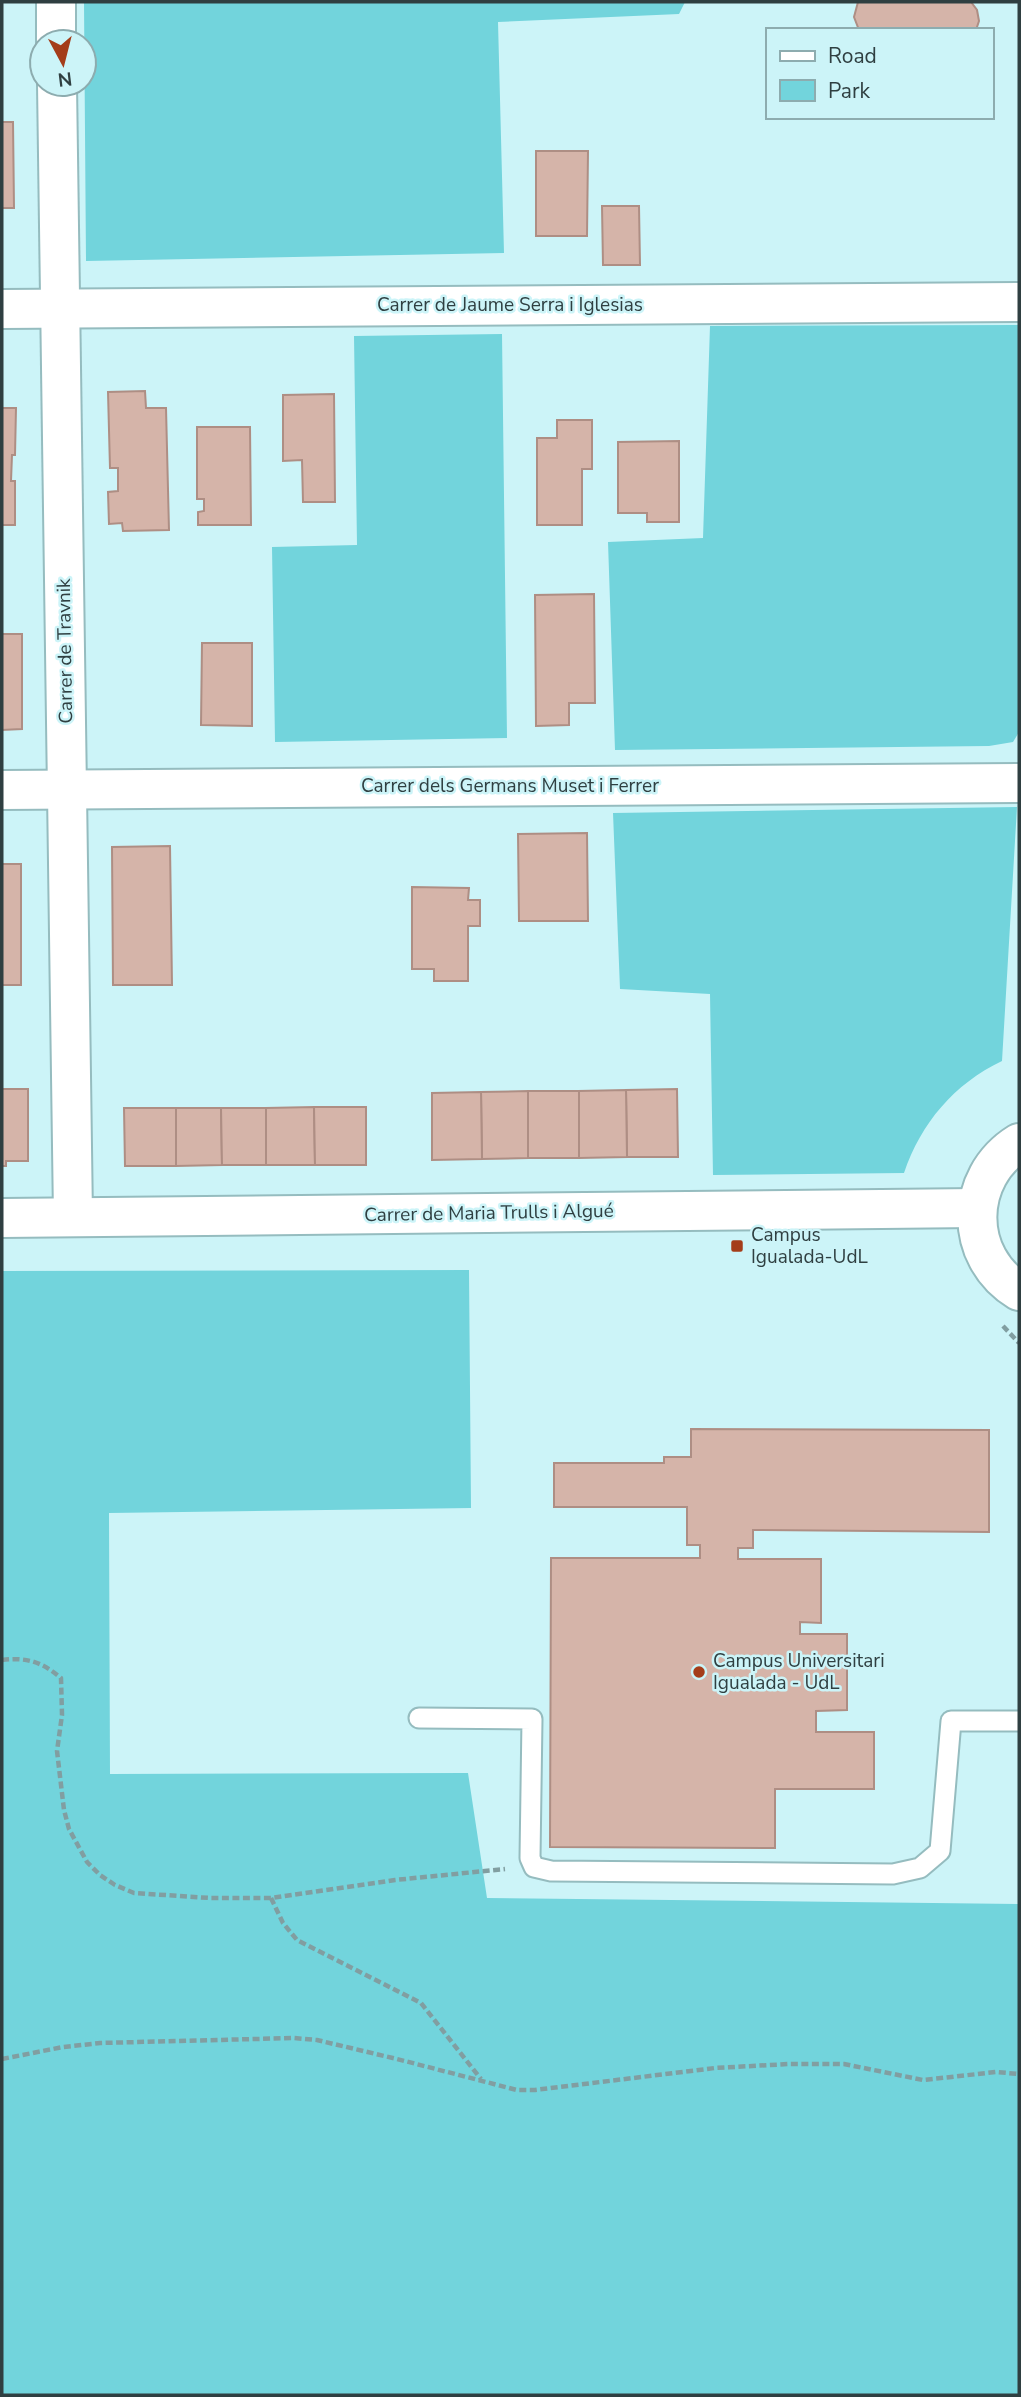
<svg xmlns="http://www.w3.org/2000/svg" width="1021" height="2397" font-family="'Nunito Sans',sans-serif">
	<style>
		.green { fill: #72d4dc }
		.building { fill: #d5b4a9; stroke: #ae8e84; stroke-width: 2 }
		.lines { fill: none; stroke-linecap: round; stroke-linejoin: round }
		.lane-casing { stroke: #95bcbf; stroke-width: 23 }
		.street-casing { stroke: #95bcbf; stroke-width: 42 }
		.path { stroke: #819ea1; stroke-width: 4.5; stroke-dasharray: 7 3.5; stroke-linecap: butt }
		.lane { stroke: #fff; stroke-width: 19 }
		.street { stroke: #fff; stroke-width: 38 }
		.poi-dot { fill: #a43d1a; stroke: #ccf4f8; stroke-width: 2.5 }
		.labels { text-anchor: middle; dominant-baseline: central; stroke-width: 5; stroke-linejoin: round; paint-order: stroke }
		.street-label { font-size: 19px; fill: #2f3f41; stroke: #ccf4f8 }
		.poi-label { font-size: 19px; fill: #2f3f41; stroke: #ccf4f8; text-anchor: start }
	</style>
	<rect width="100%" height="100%" fill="#ccf4f8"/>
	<g class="green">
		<polygon points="84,2 685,2 679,14 498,22 504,253 86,261"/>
		<polygon points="1019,325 1019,732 1013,742 989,746 615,750 608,542 703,538 710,326"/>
		<polygon points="502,334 507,738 275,742 272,547 357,545 354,336"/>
		<path d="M1017,807L1002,1061C954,1084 921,1123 904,1173L713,1175L710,994L620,989L613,813Z"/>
		<polygon points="469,1270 471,1508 109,1513 110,1774 468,1773 487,1898 1019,1904 1019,2395 2,2395 2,1271"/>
	</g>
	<g class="building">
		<polygon points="858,2 971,2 977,10 979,21 976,30 859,30 854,17"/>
		<polygon points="2,122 13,122 14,208 2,208"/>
		<polygon points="536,151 588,151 587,236 536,236"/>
		<polygon points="602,206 639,206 640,265 603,265"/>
		<polygon points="145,391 146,408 166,408 169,530 123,531 122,523 109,524 108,492 118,491 118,468 110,468 108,392"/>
		<polygon points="334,394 335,502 303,502 302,460 283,461 283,395"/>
		<polygon points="2,408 16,408 15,455 12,455 11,481 15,481 15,525 2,525"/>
		<polygon points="557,420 592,420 592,469 582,469 582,525 537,525 537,438 557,438"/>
		<polygon points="197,427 250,427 251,525 198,525 198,512 204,511 204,499 197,499"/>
		<polygon points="679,441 679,522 647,522 647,513 618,513 618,442"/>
		<polygon points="594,594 595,703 569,703 569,725 536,726 535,595"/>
		<polygon points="2,634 22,634 22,729 2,730"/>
		<polygon points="202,643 252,643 252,726 201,725"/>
		<polygon points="587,833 588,921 519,921 518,834"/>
		<polygon points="170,846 172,985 113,985 112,847"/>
		<rect x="2" y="864" width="19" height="121"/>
		<polygon points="412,887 469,888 468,900 480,900 480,926 468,926 468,981 434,981 434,969 412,969"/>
		<polygon points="2,1089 28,1089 28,1161 6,1161 6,1166 2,1166"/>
		<polygon points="677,1089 678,1157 627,1157 626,1090"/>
		<polygon points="626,1090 627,1157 579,1158 579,1091"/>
		<polygon points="528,1091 528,1158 482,1159 481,1092"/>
		<rect x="528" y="1091" width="51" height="67"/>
		<polygon points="481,1092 482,1159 432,1160 432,1093"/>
		<polygon points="314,1107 315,1165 266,1165 266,1108"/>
		<polygon points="314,1107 366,1107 366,1165 315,1165"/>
		<polygon points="124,1108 176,1108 176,1166 125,1166"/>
		<polygon points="176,1108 221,1108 222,1165 176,1166"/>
		<polygon points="221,1108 266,1108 266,1165 222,1165"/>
		<polygon points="691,1429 989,1430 989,1532 753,1530 753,1548 738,1548 738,1559 821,1559 821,1623 800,1622 800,1634 847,1634 847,1710 816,1711 816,1732 874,1732 874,1789 775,1789 775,1848 550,1847 551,1558 700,1558 700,1545 687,1545 687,1507 554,1507 554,1463 664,1463 664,1457 691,1457"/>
	</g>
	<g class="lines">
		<g class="lane-casing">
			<polyline id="lane" points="419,1718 532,1719 530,1858 534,1867 551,1871 893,1874 920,1868 940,1851 951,1721 1019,1721"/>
		</g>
		<g class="street-casing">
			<g id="street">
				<polyline points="56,2 56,42"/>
				<polyline points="57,84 73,1217"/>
				<polyline points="2,309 1019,302"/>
				<polyline points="2,790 1019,783"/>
				<path d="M1019,1143C964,1177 963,1257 1019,1291"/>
				<polyline points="2,1218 977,1208"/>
			</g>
		</g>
		<g class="path">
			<polyline points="1003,1326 1019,1343"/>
			<path d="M2,1660C27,1657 42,1662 61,1678L62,1715L57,1751L64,1810L69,1829L87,1862L100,1875L115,1885L134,1893L210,1898H271L395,1880L505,1869"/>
			<polyline points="271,1898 283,1923 297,1940 421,2003 481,2079"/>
			<polyline points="2,2059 63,2047 100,2043 294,2038 317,2040 397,2059 517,2090 535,2090 715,2068 789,2064 844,2064 923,2080 996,2072 1019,2074"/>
		</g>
		<use href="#lane" class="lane"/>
		<use href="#street" class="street"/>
	</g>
	<g class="poi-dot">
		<rect x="730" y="1239" width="14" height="14" rx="3.5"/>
		<circle cx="699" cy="1672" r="7"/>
	</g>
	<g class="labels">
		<g class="street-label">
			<text x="510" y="305">Carrer de Jaume Serra i Iglesias</text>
			<text transform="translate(65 651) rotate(-91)">Carrer de Travnik</text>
			<text x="510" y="786">Carrer dels Germans Muset i Ferrer</text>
			<text transform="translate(489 1213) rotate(-1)">Carrer de Maria Trulls i Algué</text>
		</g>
		<g class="poi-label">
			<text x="751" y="1235">Campus<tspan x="751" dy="22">Igualada-UdL</tspan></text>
			<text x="713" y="1661">Campus Universitari<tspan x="713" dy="22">Igualada - UdL</tspan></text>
		</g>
	</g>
	<rect width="1021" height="2397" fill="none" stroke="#2f3f41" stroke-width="7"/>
	<rect x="766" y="28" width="228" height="91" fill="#ccf4f8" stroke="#8dacaf" stroke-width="2"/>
	<rect x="780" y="51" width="35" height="10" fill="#ffffff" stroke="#8dacaf" stroke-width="2"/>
	<text x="828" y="63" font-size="21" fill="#2f3f41">Road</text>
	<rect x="780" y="80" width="35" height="21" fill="#72d4dc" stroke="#8dacaf" stroke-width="2"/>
	<text x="828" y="98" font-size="21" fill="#2f3f41">Park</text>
	<g transform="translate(63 63) rotate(173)"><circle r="33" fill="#ccf4f8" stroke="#8dacaf" stroke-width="2"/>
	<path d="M0-5L12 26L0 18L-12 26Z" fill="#a43d1a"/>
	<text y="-10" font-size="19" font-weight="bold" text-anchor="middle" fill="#2f3f41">N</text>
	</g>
</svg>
